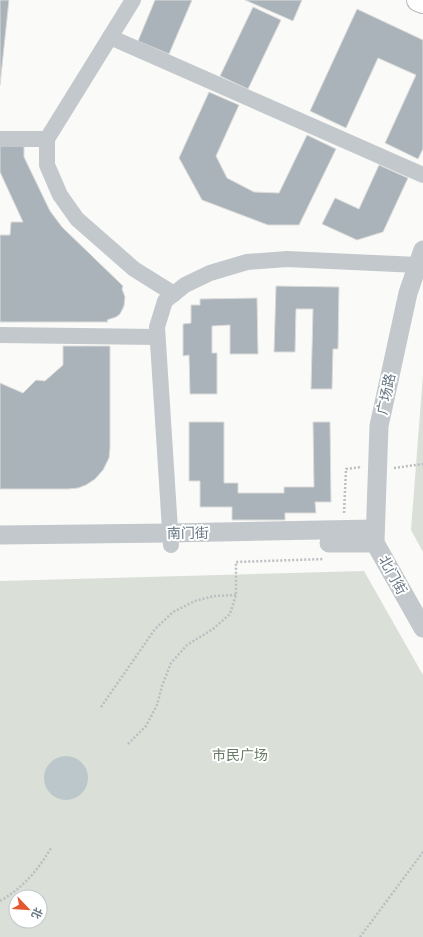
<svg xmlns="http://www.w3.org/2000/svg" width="423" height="937" font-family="'Asap Condensed','Noto Sans SC',sans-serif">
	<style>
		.green { fill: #dadfd7; fill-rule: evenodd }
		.water { fill: #bbc7cb }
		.building { fill: #aab3b9; stroke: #dcdcda }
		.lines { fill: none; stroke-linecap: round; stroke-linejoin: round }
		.primary-casing { stroke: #b5babe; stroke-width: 24 }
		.path { stroke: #bbbfc2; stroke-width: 2.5; stroke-dasharray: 2 2; stroke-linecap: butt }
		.minor { stroke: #c3c8cc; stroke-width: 16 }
		.tertiary { stroke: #c3c8cc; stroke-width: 19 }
		.primary { stroke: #fff; stroke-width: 22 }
		.labels { text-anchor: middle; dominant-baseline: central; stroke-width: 4; stroke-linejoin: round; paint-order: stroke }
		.street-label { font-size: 14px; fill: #657683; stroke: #fff }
		.park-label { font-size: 14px; fill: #687a64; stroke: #fff }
	</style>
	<rect width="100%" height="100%" fill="#fafaf8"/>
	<g class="green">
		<polygon points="423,374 423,552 411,530"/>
		<path d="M364,571L423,675V937H0V581ZM16,897H40V921H16Z"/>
	</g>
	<circle class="water" cx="66" cy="778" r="22"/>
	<g class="building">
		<polygon points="0,0 9,0 0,85"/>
		<polygon points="155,0 192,0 169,54 138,41"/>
		<polygon points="245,0 302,0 293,21"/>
		<polygon points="253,7 281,20 248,89 220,76"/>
		<polygon points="357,9 423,40 423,149 418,159 385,143 416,75 378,58 346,128 310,111"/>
		<polygon points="209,92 239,105 216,156 227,178 254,192 279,193 307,135 336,149 299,225 268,225 202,200 179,158"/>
		<polygon points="0,146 24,146 24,157 50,211 62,227 123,286 122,289 125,297 124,306 120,314 116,317 107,320 108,322 0,322 0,235 10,235 11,222 23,222 0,172"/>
		<polygon points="379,165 408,178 383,232 357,240 322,224 335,198 359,209"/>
		<polygon points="276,286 339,287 338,349 333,349 332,389 311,389 313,309 296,309 295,352 274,352"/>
		<polygon points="257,298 258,354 230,354 230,325 212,326 212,353 217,353 217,394 190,394 189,355 183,356 183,324 191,323 191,305 200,305 200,299"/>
		<polygon points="63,346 110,346 110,448 109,458 103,470 95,479 86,485 78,488 68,489 0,489 0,383 23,393 36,380 45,381 63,365"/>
		<polygon points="189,422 224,422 224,483 238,483 238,493 284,493 284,487 314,487 313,422 330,422 331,502 315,502 316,513 285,513 285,520 232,520 232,507 200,507 200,481 189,481"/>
	</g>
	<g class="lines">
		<g class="primary-casing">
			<polyline id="primary" points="418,0 423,2"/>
		</g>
		<g class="path">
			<polyline points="394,468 423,464"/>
			<polyline points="344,513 346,469 362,467"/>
			<polyline points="101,707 155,629 173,612 195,601 214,596 236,595"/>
			<polyline points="128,744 146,726 157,705 162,686 171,663 187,645 213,629 230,614 236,595 236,562 324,559"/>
			<path d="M0,901C23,888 38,870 51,848"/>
			<polyline points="360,937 423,852"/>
		</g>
		<g class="minor">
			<polyline points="133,0 47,139 47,165 60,195 77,219 134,269 174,294"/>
			<polyline points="110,37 423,175"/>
			<polyline points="0,139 47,139"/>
			<polyline points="0,335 157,337"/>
			<polyline points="171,545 157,327 165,301 185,285 210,273 247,262 287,259 418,265"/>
		</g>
		<g class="tertiary">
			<polyline points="0,535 170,533 375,529"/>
			<polyline points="375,541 379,426 408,293 423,250"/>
			<polyline points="329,543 375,543"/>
			<polyline points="375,543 423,628"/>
		</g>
		<use href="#primary" class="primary"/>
	</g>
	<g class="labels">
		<g class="street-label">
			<text transform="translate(386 394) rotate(-78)">广场路</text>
			<text transform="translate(188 533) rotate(-1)">南门街</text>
			<text transform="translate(393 575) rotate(61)">北门街</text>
		</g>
		<g class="park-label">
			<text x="240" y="755">市民广场</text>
		</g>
	</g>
	<g transform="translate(28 909) rotate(115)"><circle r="19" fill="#ffffff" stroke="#c1c8cd"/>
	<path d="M0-3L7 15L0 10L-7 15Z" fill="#e4572e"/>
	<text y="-6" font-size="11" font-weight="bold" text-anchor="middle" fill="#657683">北</text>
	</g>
</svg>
